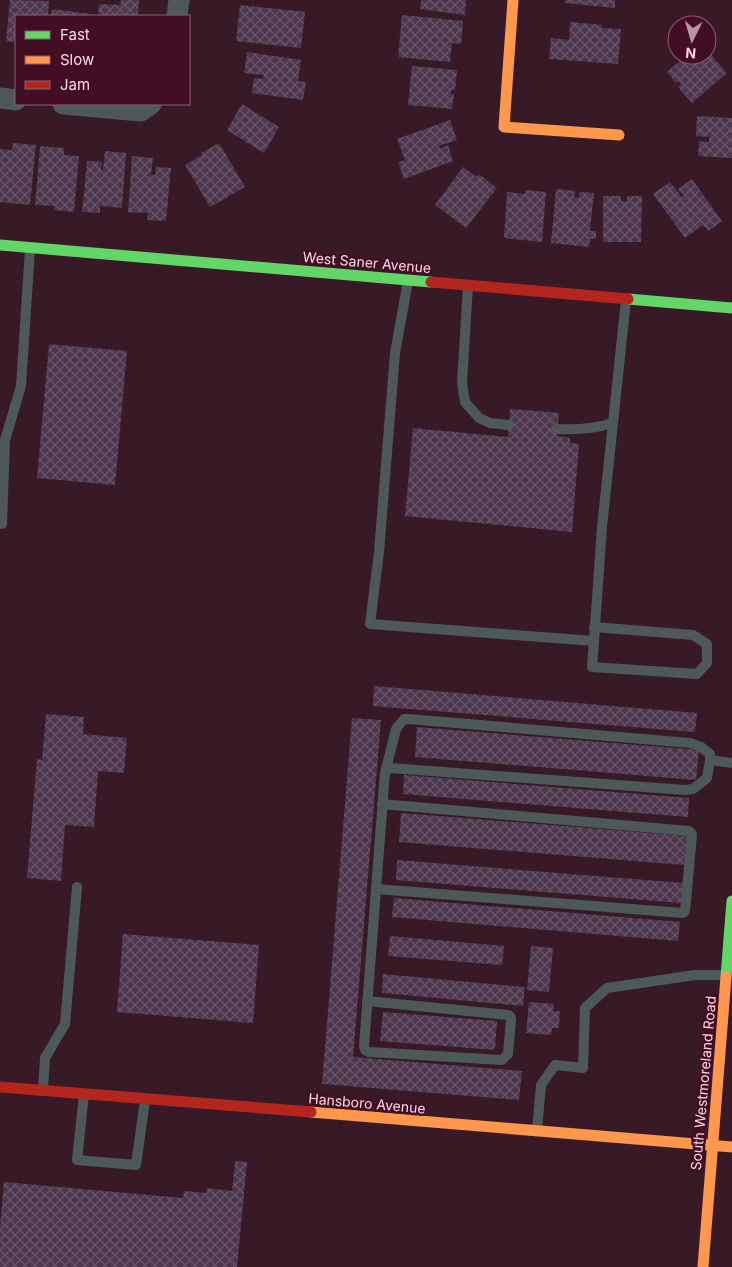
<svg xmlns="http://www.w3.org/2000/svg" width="732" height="1267" font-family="Inter,sans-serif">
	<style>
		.building { fill: url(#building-cross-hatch) }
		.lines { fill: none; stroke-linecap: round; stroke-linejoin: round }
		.lane { stroke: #4d5858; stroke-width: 10 }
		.street { stroke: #4d5858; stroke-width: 21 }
		.fast { stroke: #63d668; stroke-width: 11 }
		.slow { stroke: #ff974d; stroke-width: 11 }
		.jam { stroke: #b3261e; stroke-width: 11 }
		.labels { text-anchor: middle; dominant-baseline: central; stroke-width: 5; stroke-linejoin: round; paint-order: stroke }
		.street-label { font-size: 14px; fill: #fbd8e2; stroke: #430e24 }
	</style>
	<defs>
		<pattern id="building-cross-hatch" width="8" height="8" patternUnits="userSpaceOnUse" patternTransform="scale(1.25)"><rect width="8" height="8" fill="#4d374e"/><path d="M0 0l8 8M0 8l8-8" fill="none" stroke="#685367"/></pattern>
	</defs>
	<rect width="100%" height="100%" fill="#371a26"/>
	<g class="building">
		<polygon points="10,0 49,1 48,16 16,16 16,42 6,41"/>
		<polygon points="121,0 139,0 138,16 98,16 99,4 120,5"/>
		<polygon points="421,0 466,0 465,15 420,9"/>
		<polygon points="565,0 615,0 615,8 565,3"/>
		<polygon points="240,5 305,12 301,48 236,41"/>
		<polygon points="52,9 90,14 90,16 51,16"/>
		<polygon points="402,15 463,21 461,44 452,43 450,62 398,57"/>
		<polygon points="570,22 602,25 601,28 621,29 618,64 549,59 551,38 569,40"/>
		<polygon points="707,50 727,73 692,103 678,87 681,84 679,81 676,83 667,72 687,55 707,55"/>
		<polygon points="247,52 301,60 298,81 306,82 303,100 252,93 254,78 263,79 264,75 244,73"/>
		<polygon points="412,66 457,70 455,90 451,90 451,94 454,94 452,109 408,105"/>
		<polygon points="242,104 279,127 264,153 227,130"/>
		<polygon points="697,116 732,118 732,158 698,156 699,141 709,142 709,137 696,136"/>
		<polygon points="450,120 457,140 439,146 440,149 448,145 453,161 404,179 398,162 405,160 397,139"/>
		<polygon points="13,143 36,145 30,205 0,202 0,149 12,150"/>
		<polygon points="219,143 245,187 210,207 185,165 202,155 201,153"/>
		<polygon points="40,146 64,148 64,155 79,156 74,212 54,210 55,206 35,205"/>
		<polygon points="105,151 126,153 122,208 100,206 100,213 82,212 87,161 102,162 101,170 103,170"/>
		<polygon points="132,156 153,158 151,175 155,175 156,167 171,168 166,221 147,220 148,213 128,212"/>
		<polygon points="463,167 477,177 479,174 497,188 466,228 435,205"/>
		<polygon points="692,179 722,221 708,231 703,225 685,238 653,194 670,182 682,197 684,196 678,189"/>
		<polygon points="556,189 575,191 574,197 579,198 579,192 594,193 590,231 596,231 596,239 590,239 589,247 551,243"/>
		<polygon points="525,190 546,192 542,242 504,238 507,192 525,194"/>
		<polygon points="603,196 621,196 621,201 627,201 627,196 642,196 641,242 603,242"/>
		<polygon points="49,344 127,351 115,485 37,478"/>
		<polygon points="510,409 559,413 557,436 570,438 570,443 579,444 572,532 405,516 413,428 508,437"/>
		<polygon points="374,686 697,713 695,732 373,706"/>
		<polygon points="46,714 84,717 83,734 127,738 124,773 98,771 94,827 65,825 61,881 27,878 37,759 42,760"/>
		<polygon points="352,718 381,720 353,1057 522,1071 519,1100 322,1084"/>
		<polygon points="417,727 699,750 696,780 415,757"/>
		<polygon points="404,775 689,798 688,817 403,794"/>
		<polygon points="401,813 687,836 684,865 399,842"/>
		<polygon points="397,860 683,883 681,903 396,880"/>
		<polygon points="394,898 680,922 678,941 392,917"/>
		<polygon points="123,934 259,945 253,1023 117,1012"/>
		<polygon points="390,936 504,946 502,965 388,956"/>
		<polygon points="531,946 553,948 549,992 527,990"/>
		<polygon points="383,974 525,987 523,1006 382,993"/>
		<polygon points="529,1002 554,1004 553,1011 560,1011 559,1028 552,1028 551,1035 526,1033"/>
		<polygon points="383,1012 497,1021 495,1050 380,1041"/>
		<polygon points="235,1161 247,1162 237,1267 0,1267 0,1227 4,1182 183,1198 184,1191 206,1193 207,1188 232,1191"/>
	</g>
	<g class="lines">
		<g class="lane">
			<polyline points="408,281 395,353 379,552 370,624 594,641 602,527 626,300"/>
			<polyline points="468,286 462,383 465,402 479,418 490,423 509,425"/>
			<path d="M557,429C577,430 594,429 613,423"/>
			<polyline points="2,524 5,440 21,386 30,249"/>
			<polyline points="594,641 592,667 697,674 707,663 707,644 693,635 594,627"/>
			<polyline points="386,769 396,729 404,719 409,719 690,743 701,747 710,754 710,760"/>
			<polyline points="376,889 683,913 685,911 692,834 689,831 382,804"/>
			<polyline points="367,1001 508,1015 510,1016 511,1019 508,1054 502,1060 369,1052 365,1050 364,1046 385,772 390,768 685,790 693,789 707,778 710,760 732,763"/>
			<polyline points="43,1089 45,1058 65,1024 77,887"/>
			<polyline points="84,1094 77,1160 136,1165 145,1100"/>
			<polyline points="537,1130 541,1085 555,1065 583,1068 585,1008 607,988 695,975 726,975"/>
		</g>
		<g class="street">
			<polyline points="177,16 179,0"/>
			<polyline points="0,98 16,100"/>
			<polyline points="63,104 141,111 151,104"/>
		</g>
		<g class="fast">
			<polyline points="0,245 431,282"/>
			<polyline points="628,299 732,308"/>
			<polyline points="726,977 732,901"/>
		</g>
		<g class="slow">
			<polyline points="513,0 504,127 619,135"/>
			<polyline points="311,1112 732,1147"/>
			<polyline points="703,1267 726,977"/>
		</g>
		<g class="jam">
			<polyline points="431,282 628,299"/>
			<polyline points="0,1087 311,1112"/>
		</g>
	</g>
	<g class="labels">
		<g class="street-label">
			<text transform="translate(367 262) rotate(5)">West Saner Avenue</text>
			<text transform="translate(703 1083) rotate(-85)">South Westmoreland Road</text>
			<text transform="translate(367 1103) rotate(5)">Hansboro Avenue</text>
		</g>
	</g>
	<rect x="15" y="15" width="175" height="90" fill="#430e24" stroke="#8d5f70"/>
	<rect x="25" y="31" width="25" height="8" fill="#63d668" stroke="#8d5f70"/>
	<text x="60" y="40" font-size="15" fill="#fbd8e2">Fast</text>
	<rect x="25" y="56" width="25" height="8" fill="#ff974d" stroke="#8d5f70"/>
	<text x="60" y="65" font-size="15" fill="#fbd8e2">Slow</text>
	<rect x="25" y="81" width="25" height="8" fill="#b3261e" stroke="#8d5f70"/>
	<text x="60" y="90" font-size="15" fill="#fbd8e2">Jam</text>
	<g transform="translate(692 40) rotate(185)"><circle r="24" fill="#430e24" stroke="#8d5f70"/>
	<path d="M0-4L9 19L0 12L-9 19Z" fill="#b696a0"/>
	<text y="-8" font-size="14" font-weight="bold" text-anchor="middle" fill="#fbd8e2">N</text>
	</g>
</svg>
